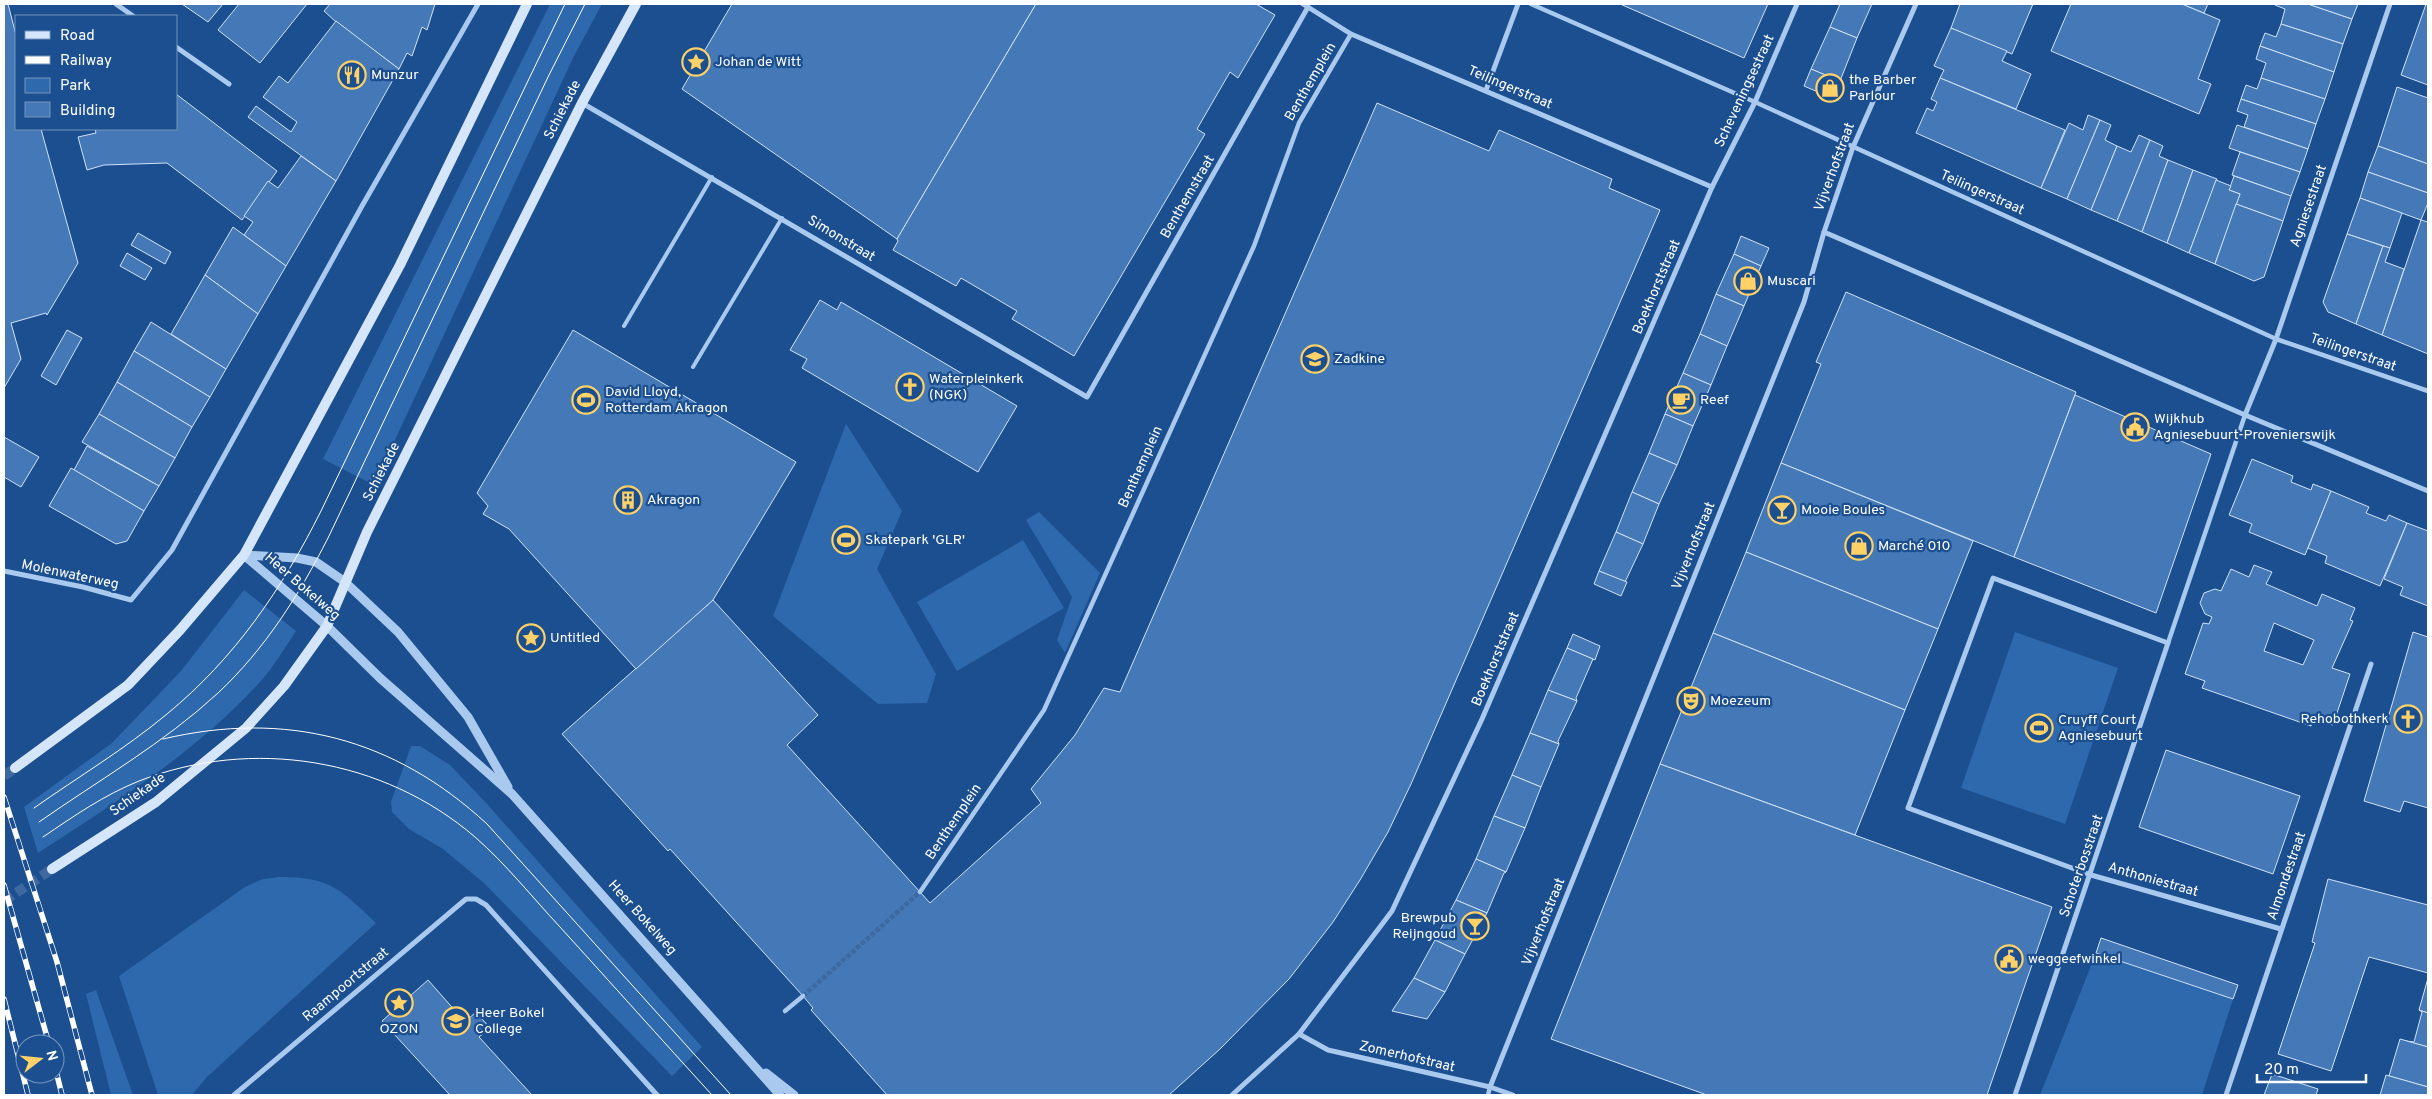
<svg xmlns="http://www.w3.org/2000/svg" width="2432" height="1099" font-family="Overpass,sans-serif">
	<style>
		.green { fill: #2e69ad }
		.building { fill: #4478b7; stroke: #cfe3fa; fill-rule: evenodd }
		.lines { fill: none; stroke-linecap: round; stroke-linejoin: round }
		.pedestrian-tunnel { stroke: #3d69a0; stroke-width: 4.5; stroke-dasharray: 4.5 2; stroke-linecap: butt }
		.secondary-tunnel { stroke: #3d69a0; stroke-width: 10; stroke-dasharray: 10 5; stroke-linecap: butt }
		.service { stroke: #a9c9ee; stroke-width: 4 }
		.pedestrian { stroke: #a9c9ee; stroke-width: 4.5 }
		.minor { stroke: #a9c9ee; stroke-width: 5 }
		.tertiary { stroke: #a9c9ee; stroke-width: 9 }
		.secondary { stroke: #d6e6fa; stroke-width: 10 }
		.tram { stroke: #fff; stroke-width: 1 }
		.rail-casing { stroke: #fff; stroke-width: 5.5 }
		.rail { stroke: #1b4f8f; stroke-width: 4; stroke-dasharray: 11; stroke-linecap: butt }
		.labels { text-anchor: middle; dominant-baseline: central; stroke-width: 4.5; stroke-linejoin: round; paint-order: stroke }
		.poi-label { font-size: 14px; fill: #fff; stroke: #1b4f8f; text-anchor: start }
		.street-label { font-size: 14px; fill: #fff; stroke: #1b4f8f }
	</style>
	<rect width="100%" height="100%" fill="#1b4f8f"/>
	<g class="green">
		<polygon points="550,4 602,4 574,56 374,485 323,459"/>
		<polygon points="846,424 902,511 877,569 936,674 927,703 878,704 773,616"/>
		<polygon points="1039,512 1100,573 1065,653 1057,640 1072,597 1026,520"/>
		<polygon points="1023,540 1064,608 957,671 917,602"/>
		<path d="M244,590L296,631C285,648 274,666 261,681C197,751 117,802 38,853L24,807L112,743L181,671Z"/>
		<polygon points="2015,632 2118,668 2065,824 1961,788"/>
		<polygon points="411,746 420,746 450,765 488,805 702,1047 672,1076 485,884 443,849 409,829 392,812 391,802"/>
		<path d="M280,877C331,877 341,890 376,923L207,1077L192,1095H158L119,976L245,887L263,879Z"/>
		<polygon points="2096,953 2233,999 2202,1095 2040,1095"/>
		<polygon points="96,990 133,1095 111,1095 86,994"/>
	</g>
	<g class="building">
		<polygon points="4,4 8,4 16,35 16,129 41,129 78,263 47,315 46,313 11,323 21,359 4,388"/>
		<polygon points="182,4 223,4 208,22"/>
		<polygon points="239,4 307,4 260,63 218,30"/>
		<polygon points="330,4 435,4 427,30 422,27 412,56 407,53 399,69 335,21 324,11"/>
		<polygon points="732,4 1036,4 897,239 682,89"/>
		<polygon points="1036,4 1256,4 1275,15 1238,78 1230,72 1197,129 1205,134 1074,356 1012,319 1017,311 961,278 956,286 893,250 898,241 897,239"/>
		<polygon points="1620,4 1768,4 1744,58"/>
		<polygon points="1840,4 1872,4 1857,38 1830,27"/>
		<polygon points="1960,4 2033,4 2012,54 1951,28"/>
		<polygon points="2071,4 2182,4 2220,20 2198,79 2211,84 2199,114 2051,51"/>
		<polygon points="2182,4 2208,4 2204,13"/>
		<polygon points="2275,4 2308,4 2352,19 2343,44 2281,24 2285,9 2275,5"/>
		<polygon points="2308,4 2358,4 2352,19"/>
		<polygon points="2426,4 2428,4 2428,85 2401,75"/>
		<polygon points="336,21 399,69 336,181 248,117 256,106 291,132 297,122 263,97 279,76 288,83"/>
		<polygon points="2281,24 2343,44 2334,72 2260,46 2265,33 2276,37"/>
		<polygon points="1830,27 1857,38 1840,81 1811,69"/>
		<polygon points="1951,28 2007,51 2002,61 2031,74 2016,109 1940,78 1944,70 1934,66"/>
		<polygon points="2260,46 2334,72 2325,99 2261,78 2266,63 2256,59"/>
		<polygon points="1811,69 1840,81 1832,98 1804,86"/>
		<polygon points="1940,78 2065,130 2041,188 1916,133 1927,108 1933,111 1937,102 1931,99"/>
		<polygon points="2261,78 2325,99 2316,124 2241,99 2246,85 2257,89"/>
		<polygon points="2397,87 2428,98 2428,164 2378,146"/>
		<polygon points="176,94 277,171 242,220 167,163 104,165 87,170 78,137 96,133 95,129 176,129"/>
		<polygon points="2241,99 2316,124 2308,149 2244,127 2248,115 2237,111"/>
		<polygon points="1377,103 1489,151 1499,130 1612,179 1609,188 1660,210 1411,784 1388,832 1360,880 1333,922 1289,979 1220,1049 1169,1095 887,1095 811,1010 813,1008 803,996 670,849 668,851 562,734 713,600 818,715 787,745 930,903 1041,803 1031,789 1075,735 1104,688 1120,692"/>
		<polygon points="2088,115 2100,120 2067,199 2041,188 2069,123 2083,130"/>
		<polygon points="2100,120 2111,125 2105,140 2117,146 2091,210 2067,199"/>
		<polygon points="2237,125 2308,149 2300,172 2229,148"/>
		<polygon points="2139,135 2150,140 2117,221 2091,210 2117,146 2131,152"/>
		<polygon points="2150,140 2163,146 2159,156 2168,160 2142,232 2117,221"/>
		<polygon points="2378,146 2428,164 2428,193 2368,172"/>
		<polygon points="2240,152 2300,172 2291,196 2232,175"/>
		<polygon points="301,156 336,181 286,266 244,235 253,222 244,216 268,181 278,188"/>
		<polygon points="2168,160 2193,170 2167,243 2142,232"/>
		<polygon points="2193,170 2217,179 2189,253 2167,243"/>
		<polygon points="2368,172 2428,193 2428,203 2421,220 2360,198"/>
		<polygon points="2234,176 2291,196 2283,221 2236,204 2240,194 2229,190"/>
		<polygon points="2216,180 2231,186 2229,190 2240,194 2215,264 2189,253"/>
		<polygon points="2360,198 2402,213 2390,248 2347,234"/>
		<polygon points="2236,204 2283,221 2264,277 2254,281 2215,264"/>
		<polygon points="2421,220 2428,222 2428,354 2382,335"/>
		<polygon points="233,227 286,266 258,314 205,275"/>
		<polygon points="138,233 171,252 165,264 131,245"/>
		<polygon points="2347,234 2383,246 2356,324 2328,312 2323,302"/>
		<polygon points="1741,236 1769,248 1761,266 1734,254"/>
		<polygon points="2383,246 2390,248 2385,262 2404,269 2382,335 2356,324"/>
		<polygon points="127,253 152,268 145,280 120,266"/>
		<polygon points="1734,254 1761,266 1744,306 1716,294"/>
		<polygon points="205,275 258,314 226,369 171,334"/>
		<polygon points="1846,292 2076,392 2014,557 1781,463 1821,364 1816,362"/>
		<polygon points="1716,294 1744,306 1727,346 1700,334"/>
		<polygon points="820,300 837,310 841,302 1017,406 978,472 802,368 807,359 790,350"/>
		<polygon points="151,322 226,369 210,397 134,351"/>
		<polygon points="67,330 82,338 56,385 41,376"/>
		<polygon points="573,330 796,462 713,600 636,669 509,529 483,514 488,506 477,493"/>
		<polygon points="1700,334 1727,346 1711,385 1683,373"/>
		<polygon points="134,351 210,397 192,427 117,382"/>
		<polygon points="1683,373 1711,385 1693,426 1665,414"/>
		<polygon points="117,382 192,427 175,458 99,414"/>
		<polygon points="2075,395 2211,454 2156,613 2014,557"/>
		<polygon points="99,414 175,458 159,486 82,442"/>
		<polygon points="1665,414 1693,426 1677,465 1649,453"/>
		<polygon points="4,437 39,457 21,487 4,477"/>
		<polygon points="87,446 159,486 144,511 74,470"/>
		<polygon points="1649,453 1677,465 1659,504 1632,492"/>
		<polygon points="2252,459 2293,476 2291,482 2311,490 2313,484 2331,491 2305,555 2249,532 2252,524 2229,515"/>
		<polygon points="1781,463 1973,541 1938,629 1746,552"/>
		<polygon points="71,468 144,511 127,541 116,544 49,506"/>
		<polygon points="2331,491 2369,507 2366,513 2386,521 2389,515 2407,523 2380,586 2325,563 2327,556 2308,548"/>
		<polygon points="1632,492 1659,504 1643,544 1616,532"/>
		<polygon points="2407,523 2428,531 2428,606 2400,595 2403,587 2384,579"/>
		<polygon points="1616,532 1643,544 1625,582 1599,571"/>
		<polygon points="1746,552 1938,629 1905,710 1713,633"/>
		<path d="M2254,565L2272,572L2266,584L2317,606L2322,594L2355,608L2350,620L2353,621L2332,668L2350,674L2333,725L2313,719L2311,726L2202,688L2205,681L2185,674L2203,623L2209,624L2212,617L2205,614L2200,603L2204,593L2215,589L2221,591L2231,569L2249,577ZM2274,623L2314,640L2303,665L2264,651Z"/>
		<polygon points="1599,571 1627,582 1621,596 1594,584"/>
		<polygon points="2413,632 2428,637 2428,808 2404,801 2400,812 2364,801"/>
		<polygon points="1713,633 1905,710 1855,835 1660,764"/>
		<polygon points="1573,634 1600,646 1595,660 1567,648"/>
		<polygon points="1567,648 1593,659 1576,698 1577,701 1548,690"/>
		<polygon points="1548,690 1577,701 1558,741 1559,744 1530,733"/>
		<polygon points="1530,733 1559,744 1541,787 1512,775"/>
		<polygon points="2166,750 2300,796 2273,874 2139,827"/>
		<polygon points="1660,764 2052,907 1987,1095 1707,1095 1551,1039"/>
		<polygon points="1512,775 1541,787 1525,828 1494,816"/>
		<polygon points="1494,816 1525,828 1506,872 1476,859"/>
		<polygon points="1476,859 1506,872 1504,873 1487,913 1456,900"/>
		<polygon points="2328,879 2428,905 2428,973 2369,957 2331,1071 2278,1054 2315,943 2312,942"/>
		<polygon points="1456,900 1487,913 1465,954 1435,940"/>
		<polygon points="2101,938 2238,985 2233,999 2096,953"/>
		<polygon points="1435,940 1465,954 1445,992 1414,978"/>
		<polygon points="1414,978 1445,992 1427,1019 1392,1011"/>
		<polygon points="2428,978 2428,1013 2419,1010"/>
		<polygon points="428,980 465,1022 476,1012 490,1028 479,1037 532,1095 450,1095 382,1021"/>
		<polygon points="2419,1010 2428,1013 2428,1047 2406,1041 2414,1042 2422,1012"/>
		<polygon points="2400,1039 2428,1047 2428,1087 2389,1076"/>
		<polygon points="2272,1074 2318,1089 2316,1095 2264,1095"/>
		<polygon points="2386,1075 2428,1087 2428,1095 2380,1095"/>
	</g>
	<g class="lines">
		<polyline class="pedestrian-tunnel" points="803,996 920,892"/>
		<g class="secondary-tunnel">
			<polyline points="4,776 15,768"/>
			<polyline points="4,901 52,869"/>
		</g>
		<g class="service">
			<polyline points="624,326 712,177"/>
			<polyline points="693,367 782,218"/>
		</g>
		<g class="pedestrian">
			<polyline points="1531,4 1755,102 2276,339 2428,391"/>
			<polyline points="2168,643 2245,415"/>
			<polyline points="920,892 1044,710 1254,246 1299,123 1351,34"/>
			<polyline points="785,1011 803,996"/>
			<polyline points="1488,1095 1490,1087"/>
		</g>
		<g class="minor">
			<polyline points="116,4 133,16"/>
			<polyline points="1303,4 1351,34 1712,187"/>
			<polyline points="176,47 229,84"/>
			<polyline points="1486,90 1518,4"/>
			<polyline points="582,103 1087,397 1308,7"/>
			<polyline points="1824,232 2245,415 2428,491"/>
			<polyline points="2245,415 2276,339 2390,4"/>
			<polyline points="4,571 83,587 131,600 172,550 362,206 478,4"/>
			<polyline points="1299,1034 1328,1050 1490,1087 1513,1095"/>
			<polyline points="1490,1087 1804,302 1824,232 1853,147 1916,4"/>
			<polyline points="234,1095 466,899 476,899 486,905 657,1095"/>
			<polyline points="1232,1095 1299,1034 1392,911 1482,719 1712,187 1755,102 1797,4"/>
			<polyline points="2015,1095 2168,643 1993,578 1908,808 2091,875 2281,929"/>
			<polyline points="2226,1095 2371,664"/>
		</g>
		<g class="tertiary">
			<polyline points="244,555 327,626 380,678 512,794 780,1095"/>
			<polyline points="244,555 297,558 316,562 345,582 398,632 468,717 508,787"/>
			<polyline points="766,1073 794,1095"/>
		</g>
		<g class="secondary">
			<polyline points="15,768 128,685 180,630 244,555 400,265 527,4"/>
			<polyline points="52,869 156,802 246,728 284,686 327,626 367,532 582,103 636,4"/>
		</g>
		<g class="tram">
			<path d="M163,739C286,710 394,738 487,824L731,1095"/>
			<path d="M34,808C78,777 125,749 167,714C235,658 282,589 321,511L565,4"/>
			<path d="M39,822C99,780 164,743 218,693C265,649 299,595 328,538L549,75L585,4"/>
			<path d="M43,837C74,816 104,795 139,781C252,737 383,758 475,837C506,864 532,897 560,927C611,983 661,1039 712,1095"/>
		</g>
		<g class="rail-casing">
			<g id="rail">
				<polyline points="4,797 57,962 92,1095"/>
				<polyline points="4,885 49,1044"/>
				<polyline points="4,999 28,1095"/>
				<polyline points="55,1067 62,1095"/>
			</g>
		</g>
		<use href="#rail" class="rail"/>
	</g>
	<defs>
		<g id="sight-ring" transform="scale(1.4375)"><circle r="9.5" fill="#1b4f8f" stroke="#ffd166" stroke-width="1.5"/><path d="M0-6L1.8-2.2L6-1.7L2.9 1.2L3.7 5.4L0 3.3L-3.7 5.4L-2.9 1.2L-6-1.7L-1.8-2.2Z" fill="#ffd166"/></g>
		<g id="restaurant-ring" transform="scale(1.4375)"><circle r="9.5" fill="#1b4f8f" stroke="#ffd166" stroke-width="1.5"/><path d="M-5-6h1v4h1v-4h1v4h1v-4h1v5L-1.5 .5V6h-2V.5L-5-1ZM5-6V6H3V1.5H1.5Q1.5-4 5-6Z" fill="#ffd166"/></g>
		<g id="shop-ring" transform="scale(1.4375)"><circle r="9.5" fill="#1b4f8f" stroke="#ffd166" stroke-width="1.5"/><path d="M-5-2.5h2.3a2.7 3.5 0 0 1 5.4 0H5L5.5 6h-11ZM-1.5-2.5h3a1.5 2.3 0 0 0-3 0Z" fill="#ffd166"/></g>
		<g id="school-ring" transform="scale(1.4375)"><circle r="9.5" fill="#1b4f8f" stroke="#ffd166" stroke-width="1.5"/><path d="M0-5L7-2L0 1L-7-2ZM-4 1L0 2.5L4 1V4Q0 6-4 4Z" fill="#ffd166"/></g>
		<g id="church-ring" transform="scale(1.4375)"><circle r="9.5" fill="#1b4f8f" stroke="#ffd166" stroke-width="1.5"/><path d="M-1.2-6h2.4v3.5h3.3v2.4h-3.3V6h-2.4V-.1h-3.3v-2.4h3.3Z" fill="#ffd166"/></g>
		<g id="stadium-ring" transform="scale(1.4375)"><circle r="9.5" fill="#1b4f8f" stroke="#ffd166" stroke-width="1.5"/><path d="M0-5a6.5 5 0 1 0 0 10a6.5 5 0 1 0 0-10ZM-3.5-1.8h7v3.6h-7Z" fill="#ffd166"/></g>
		<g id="cafe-ring" transform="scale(1.4375)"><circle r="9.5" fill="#1b4f8f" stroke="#ffd166" stroke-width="1.5"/><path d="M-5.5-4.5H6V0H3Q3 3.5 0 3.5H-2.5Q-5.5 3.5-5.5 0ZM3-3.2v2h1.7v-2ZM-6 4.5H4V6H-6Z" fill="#ffd166"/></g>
		<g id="civic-ring" transform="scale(1.4375)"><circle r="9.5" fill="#1b4f8f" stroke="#ffd166" stroke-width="1.5"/><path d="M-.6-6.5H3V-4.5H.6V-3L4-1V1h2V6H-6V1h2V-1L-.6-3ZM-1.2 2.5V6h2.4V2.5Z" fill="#ffd166"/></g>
		<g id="building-ring" transform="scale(1.4375)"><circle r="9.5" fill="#1b4f8f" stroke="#ffd166" stroke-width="1.5"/><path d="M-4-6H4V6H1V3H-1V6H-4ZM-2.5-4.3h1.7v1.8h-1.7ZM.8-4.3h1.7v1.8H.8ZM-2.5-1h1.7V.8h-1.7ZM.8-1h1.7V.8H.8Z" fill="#ffd166"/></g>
		<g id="bar-ring" transform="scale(1.4375)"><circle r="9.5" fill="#1b4f8f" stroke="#ffd166" stroke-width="1.5"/><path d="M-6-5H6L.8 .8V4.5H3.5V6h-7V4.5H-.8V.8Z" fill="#ffd166"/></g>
		<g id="theatre-ring" transform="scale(1.4375)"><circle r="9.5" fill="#1b4f8f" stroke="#ffd166" stroke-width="1.5"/><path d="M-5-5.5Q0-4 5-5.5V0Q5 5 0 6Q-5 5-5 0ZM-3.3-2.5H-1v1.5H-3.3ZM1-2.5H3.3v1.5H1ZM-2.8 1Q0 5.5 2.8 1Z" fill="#ffd166"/></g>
	</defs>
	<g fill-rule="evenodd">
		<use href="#sight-ring" x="696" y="62"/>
		<use href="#restaurant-ring" x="352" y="75"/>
		<use href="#shop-ring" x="1830" y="88"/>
		<use href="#shop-ring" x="1748" y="281"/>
		<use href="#school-ring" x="1315" y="359"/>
		<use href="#church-ring" x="910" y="387"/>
		<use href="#stadium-ring" x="586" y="400"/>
		<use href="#cafe-ring" x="1681" y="400"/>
		<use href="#civic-ring" x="2135" y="427"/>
		<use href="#building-ring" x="628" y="500"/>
		<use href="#bar-ring" x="1782" y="510"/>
		<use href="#stadium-ring" x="846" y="540"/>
		<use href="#shop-ring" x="1859" y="546"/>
		<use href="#sight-ring" x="531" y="638"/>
		<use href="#theatre-ring" x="1691" y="701"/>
		<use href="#church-ring" x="2408" y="719"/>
		<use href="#stadium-ring" x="2039" y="728"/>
		<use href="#bar-ring" x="1475" y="926"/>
		<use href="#civic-ring" x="2009" y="959"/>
		<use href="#sight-ring" x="399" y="1003"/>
		<use href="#school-ring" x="456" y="1021"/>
	</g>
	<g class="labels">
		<g class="poi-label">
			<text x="715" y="62">Johan de Witt</text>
			<text x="371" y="75">Munzur</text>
			<text x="1849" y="80">the Barber<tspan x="1849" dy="16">Parlour</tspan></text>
			<text x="1767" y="281">Muscari</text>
			<text x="1334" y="359">Zadkine</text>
			<text x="929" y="379">Waterpleinkerk<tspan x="929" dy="16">(NGK)</tspan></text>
			<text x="605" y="392">David Lloyd,<tspan x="605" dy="16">Rotterdam Akragon</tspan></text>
			<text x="1700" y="400">Reef</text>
			<text x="2154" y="419">Wijkhub<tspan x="2154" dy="16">Agniesebuurt-Provenierswijk</tspan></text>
			<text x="647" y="500">Akragon</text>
			<text x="1801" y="510">Mooie Boules</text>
			<text x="865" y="540">Skatepark 'GLR'</text>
			<text x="1878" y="546">Marché 010</text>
			<text x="550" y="638">Untitled</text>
			<text x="1710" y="701">Moezeum</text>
			<text x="2389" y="719" text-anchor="end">Rehobothkerk</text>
			<text x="2058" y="720">Cruyff Court<tspan x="2058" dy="16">Agniesebuurt</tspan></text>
			<text x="1456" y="918" text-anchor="end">Brewpub<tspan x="1456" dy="16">Reijngoud</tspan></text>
			<text x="2028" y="959">weggeefwinkel</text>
			<text x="475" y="1013">Heer Bokel<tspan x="475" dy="16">College</tspan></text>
			<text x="399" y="1029" text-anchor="middle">OZON</text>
		</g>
		<g class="street-label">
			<text transform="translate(1311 82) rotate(-60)">Benthemplein</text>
			<text transform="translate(1510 88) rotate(23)">Teilingerstraat</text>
			<text transform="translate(1745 91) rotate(-65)">Scheveningsestraat</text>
			<text transform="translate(563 110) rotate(-63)">Schiekade</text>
			<text transform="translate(1835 167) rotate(-70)">Vijverhofstraat</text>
			<text transform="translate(1982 193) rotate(24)">Teilingerstraat</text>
			<text transform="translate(1188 197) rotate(-60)">Benthemstraat</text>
			<text transform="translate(2309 206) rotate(-71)">Agniesestraat</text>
			<text transform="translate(841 239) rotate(31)">Simonstraat</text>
			<text transform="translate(1657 287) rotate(-67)">Boekhorststraat</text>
			<text transform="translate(2353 353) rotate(19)">Teilingerstraat</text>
			<text transform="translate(1141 467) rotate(-66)">Benthemplein</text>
			<text transform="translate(382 472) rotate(-63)">Schiekade</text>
			<text transform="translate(1694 546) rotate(-68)">Vijverhofstraat</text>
			<text transform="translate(70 575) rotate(12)">Molenwaterweg</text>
			<text transform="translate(302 587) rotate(41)">Heer Bokelweg</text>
			<text transform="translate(1496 659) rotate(-67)">Boekhorststraat</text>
			<text transform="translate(138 795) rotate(-35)">Schiekade</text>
			<text transform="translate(954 822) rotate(-56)">Benthemplein</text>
			<text transform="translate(2082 866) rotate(-71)">Schoterbosstraat</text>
			<text transform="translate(2287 876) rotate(-71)">Almondestraat</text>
			<text transform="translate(2153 880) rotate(16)">Anthoniestraat</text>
			<text transform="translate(642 918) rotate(48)">Heer Bokelweg</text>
			<text transform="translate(1544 922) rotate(-68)">Vijverhofstraat</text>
			<text transform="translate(346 985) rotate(-40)">Raampoortstraat</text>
			<text transform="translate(1407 1057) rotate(13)">Zomerhofstraat</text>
		</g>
	</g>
	<rect width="2432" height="1099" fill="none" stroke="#ffffff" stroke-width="10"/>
	<rect x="15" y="15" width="162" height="115" fill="#1b4f8f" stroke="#7695bc"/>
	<rect x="25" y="31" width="25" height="8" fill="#d6e6fa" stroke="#7695bc"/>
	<text x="60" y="40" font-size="15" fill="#ffffff">Road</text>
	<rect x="25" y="56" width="25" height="8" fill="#ffffff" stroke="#7695bc"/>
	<text x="60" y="65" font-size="15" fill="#ffffff">Railway</text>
	<rect x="25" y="78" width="25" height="15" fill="#2e69ad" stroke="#7695bc"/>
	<text x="60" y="90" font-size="15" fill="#ffffff">Park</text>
	<rect x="25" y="102" width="25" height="15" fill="#4478b7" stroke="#7695bc"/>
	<text x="60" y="115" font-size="15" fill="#ffffff">Building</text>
	<g transform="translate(40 1059) rotate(74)"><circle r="24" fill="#1b4f8f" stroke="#7695bc"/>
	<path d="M0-4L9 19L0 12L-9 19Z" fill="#ffd166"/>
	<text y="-8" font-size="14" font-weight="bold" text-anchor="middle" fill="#ffffff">N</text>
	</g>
	<path d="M2257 1074v8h109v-8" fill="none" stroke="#ffffff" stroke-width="2.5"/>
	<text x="2264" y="1074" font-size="15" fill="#ffffff" stroke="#1b4f8f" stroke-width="4" paint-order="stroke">20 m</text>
</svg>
